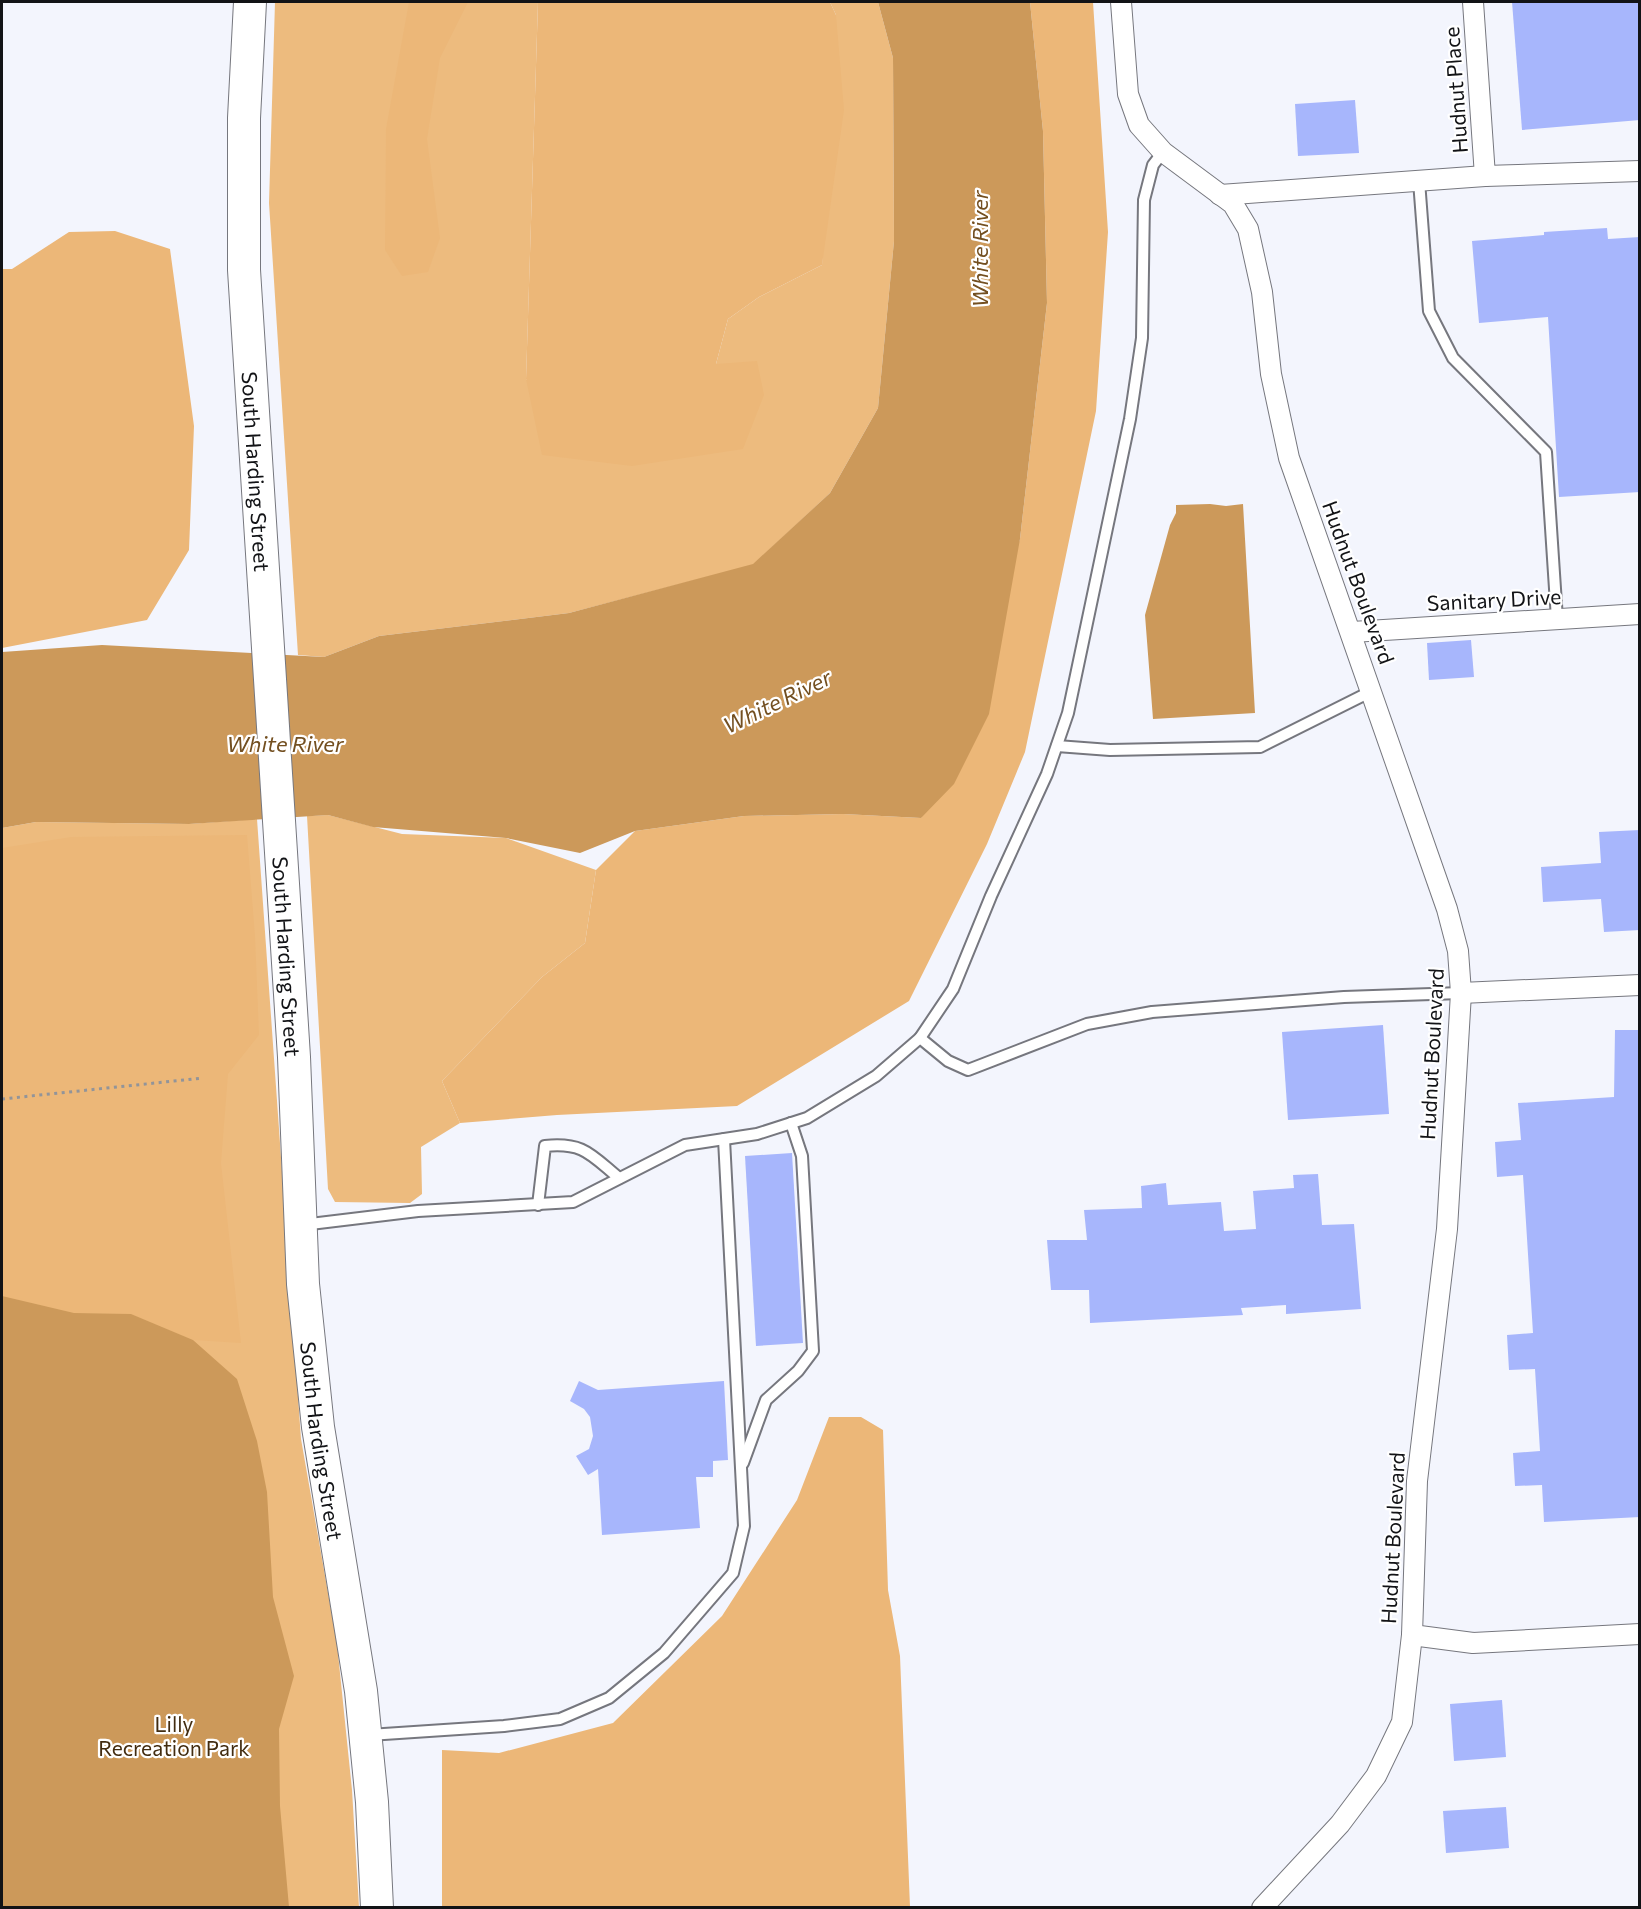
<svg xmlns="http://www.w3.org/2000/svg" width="1641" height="1909" font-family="Commissioner,sans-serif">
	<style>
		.green { fill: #edbb7e }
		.forest { fill: #ecb778 }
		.water { fill: #cc995a }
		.building { fill: #a7b6fc }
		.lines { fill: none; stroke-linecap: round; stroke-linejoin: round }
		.service-casing { stroke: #76777e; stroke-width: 14 }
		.minor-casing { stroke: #76777e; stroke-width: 22 }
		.primary-casing { stroke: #76777e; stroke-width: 34 }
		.path { stroke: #929499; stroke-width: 3; stroke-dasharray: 3 4.5; stroke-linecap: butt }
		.service { stroke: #fff; stroke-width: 10 }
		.minor { stroke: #fff; stroke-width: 20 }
		.primary { stroke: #fff; stroke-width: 32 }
		.labels { text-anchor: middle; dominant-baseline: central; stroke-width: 4.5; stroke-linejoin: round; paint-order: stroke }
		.street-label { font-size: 21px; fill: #121316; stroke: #fff }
		.park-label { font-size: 21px; fill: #422c10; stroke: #fff }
		.water-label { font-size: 22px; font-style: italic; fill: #734f20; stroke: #fff }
	</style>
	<rect width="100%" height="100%" fill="#f3f5fd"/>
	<g class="green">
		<polygon points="275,2 538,2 526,380 716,364 728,319 759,297 822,265 836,15 830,2 878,2 893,58 894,241 878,408 830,493 753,565 569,613 379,636 324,657 298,655 269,203"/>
		<polygon points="328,815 402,834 506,838 596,870 585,943 542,977 442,1081 460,1123 421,1147 422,1194 410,1203 335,1202 328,1189 307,816"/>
		<polygon points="257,819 301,1439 337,1644 352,1790 359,1907 2,1908 2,828 36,822 189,824"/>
	</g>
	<g class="forest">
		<polygon points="409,2 468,2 440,58 427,139 440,238 428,272 402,276 385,250 386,129"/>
		<polygon points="538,2 830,2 836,15 844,110 822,265 759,297 728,319 716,364 757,361 764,395 743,449 632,466 542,455 526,379"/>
		<polygon points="1030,2 1093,2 1108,232 1096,411 1025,752 987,844 909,1001 737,1106 557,1115 460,1123 442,1081 542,977 585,943 596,870 635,831 744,816 843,814 921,818 1020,539 1047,303 1043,131"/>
		<polygon points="115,231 170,249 194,426 189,550 147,620 2,648 2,269 12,269 69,232"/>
		<polygon points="247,835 255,936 259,1035 228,1074 221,1163 241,1343 193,1340 131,1314 74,1313 2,1296 2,848 71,837"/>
		<polygon points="829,1417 861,1417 883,1430 888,1590 900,1656 910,1907 442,1907 442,1750 499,1753 613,1723 722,1616 797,1500"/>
	</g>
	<g class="water">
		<polygon points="878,2 1030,2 1043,131 1047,303 1020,539 989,714 954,784 921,818 843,814 744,816 635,831 580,853 506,838 373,827 328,815 189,824 36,822 2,828 2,652 102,645 324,657 379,636 569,613 753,564 830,493 878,408 894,241 893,58"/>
		<polygon points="1210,504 1226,506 1243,504 1255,713 1153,719 1145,615 1170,525 1176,513 1176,505"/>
		<polygon points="2,1296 74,1313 131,1314 193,1340 237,1379 257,1441 267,1492 273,1597 294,1676 279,1729 280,1806 289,1907 2,1907"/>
	</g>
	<g class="building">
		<polygon points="1512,2 1640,2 1640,120 1522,130"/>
		<polygon points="1355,100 1359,153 1298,156 1295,104"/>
		<polygon points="1607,228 1608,239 1640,237 1640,492 1559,497 1548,317 1479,323 1472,241 1544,235 1544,232"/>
		<polygon points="1471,640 1474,677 1429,680 1427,643"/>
		<polygon points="1640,830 1640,930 1604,932 1601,899 1543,902 1541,867 1601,863 1599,832"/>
		<polygon points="1383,1025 1389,1114 1288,1120 1282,1032"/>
		<polygon points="1615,1030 1640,1030 1640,1517 1544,1522 1542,1485 1515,1486 1513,1453 1540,1451 1535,1369 1509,1370 1507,1335 1533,1333 1523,1175 1497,1177 1495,1142 1521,1140 1518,1103 1614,1097"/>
		<polygon points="792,1153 803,1343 756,1346 745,1156"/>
		<polygon points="1318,1174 1322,1225 1354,1224 1361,1309 1286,1314 1286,1305 1241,1308 1243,1315 1090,1323 1089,1290 1051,1290 1047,1240 1087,1240 1084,1210 1142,1208 1141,1186 1166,1183 1168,1205 1221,1202 1224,1231 1256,1229 1253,1191 1294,1188 1293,1175"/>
		<polygon points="579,1381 598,1390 724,1381 728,1460 713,1461 713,1477 696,1477 700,1528 602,1535 598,1469 588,1475 576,1456 589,1449 593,1436 590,1417 584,1409 570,1401"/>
		<polygon points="1502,1700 1506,1757 1454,1761 1450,1704"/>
		<polygon points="1506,1807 1509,1848 1446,1853 1443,1811"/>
	</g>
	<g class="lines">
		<g class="service-casing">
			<g id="service">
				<polyline points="1419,181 1429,311 1453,358 1546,452 1557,619"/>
				<polyline points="1057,746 1110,750 1260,747 1372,691"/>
				<polyline points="920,1038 953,989 991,896 1047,774 1068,713 1130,419 1142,338 1144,200 1153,165 1163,152"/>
				<path d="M538,1205L545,1146C584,1142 591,1155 619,1178"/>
				<polyline points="302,1225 418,1211 573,1202 685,1145 757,1134 807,1118 876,1076 920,1038 948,1061 968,1070 1087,1024 1152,1012 1344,997 1461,993"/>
				<polyline points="743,1463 766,1400 798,1371 813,1351 802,1156 791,1123"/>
				<polyline points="369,1735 504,1726 560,1719 609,1698 664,1653 733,1573 744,1526 724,1139"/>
			</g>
		</g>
		<g class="minor-casing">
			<g id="minor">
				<polyline points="1121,2 1128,94 1139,125 1163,152 1233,204 1248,229 1262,292 1271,374 1289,458 1447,909 1458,951 1461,993 1447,1229 1417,1481 1412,1635 1402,1722 1376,1776 1340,1824 1262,1908"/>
				<polyline points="1473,2 1485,176"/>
				<polyline points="1220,195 1485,176 1640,171"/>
				<polyline points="1352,632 1640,614"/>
				<polyline points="1461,993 1640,985"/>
				<polyline points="1412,1635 1473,1643 1640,1634"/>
			</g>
		</g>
		<g class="primary-casing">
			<g id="primary">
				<path id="s1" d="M250,2L244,118V270L294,1057L303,1284L318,1427L361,1691L372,1802L377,1908"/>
			</g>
		</g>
		<polyline class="path" points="2,1099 203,1078"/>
		<use href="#service" class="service"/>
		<use href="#minor" class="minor"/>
		<use href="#primary" class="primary"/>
	</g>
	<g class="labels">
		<g class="street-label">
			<text transform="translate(1455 90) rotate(-94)">Hudnut Place</text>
			<text stroke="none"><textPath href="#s1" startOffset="470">South Harding Street</textPath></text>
			<text transform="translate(1359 582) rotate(70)">Hudnut Boulevard</text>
			<text transform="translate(1494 599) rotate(-3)">Sanitary Drive</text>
			<text stroke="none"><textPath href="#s1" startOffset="956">South Harding Street</textPath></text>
			<text transform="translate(1431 1054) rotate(-87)">Hudnut Boulevard</text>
			<text stroke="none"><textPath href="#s1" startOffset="1442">South Harding Street</textPath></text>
			<text transform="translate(1392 1538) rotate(-87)">Hudnut Boulevard</text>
		</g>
		<g class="park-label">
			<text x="174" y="1723">Lilly<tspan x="174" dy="24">Recreation Park</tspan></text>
		</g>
		<g class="water-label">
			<text transform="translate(979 249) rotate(-90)">White River</text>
			<text transform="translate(777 701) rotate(-26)">White River</text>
			<text x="285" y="743">White River</text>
		</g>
	</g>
	<rect width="1641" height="1909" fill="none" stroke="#121316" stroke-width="6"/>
</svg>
